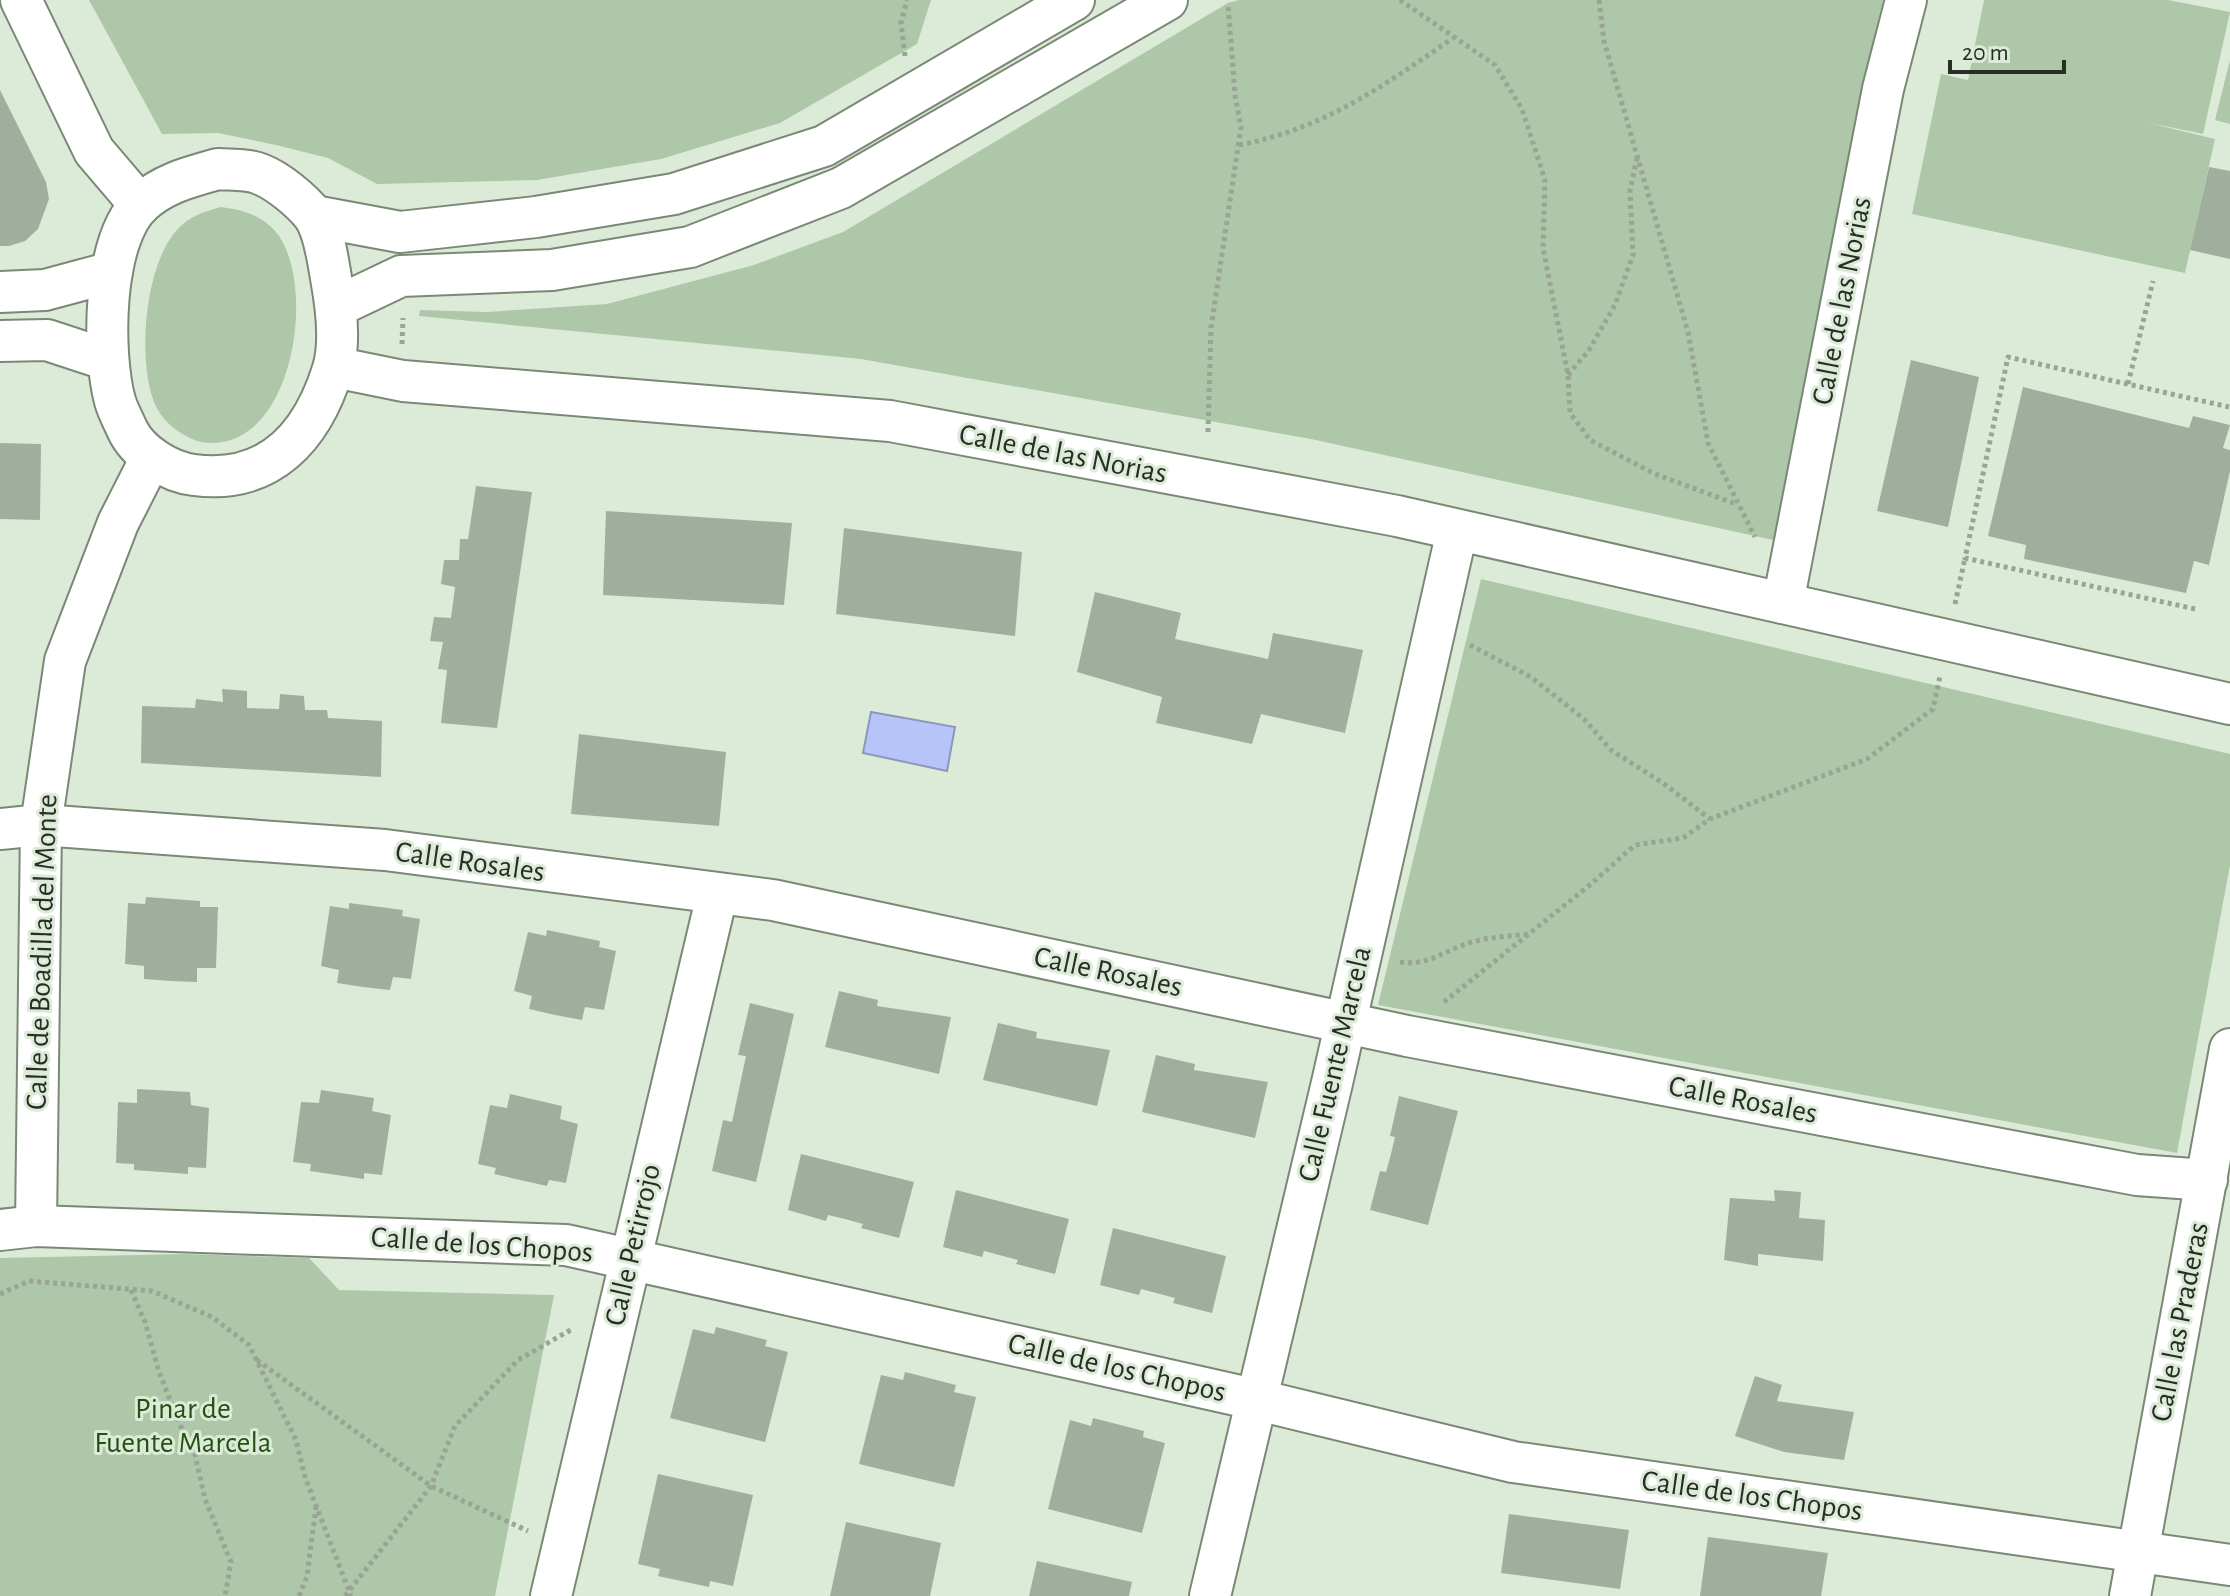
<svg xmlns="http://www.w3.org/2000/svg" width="2230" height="1596" font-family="'Alegreya Sans',sans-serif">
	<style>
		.green { fill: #aec7a8 }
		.water { fill: #b7c4fa; stroke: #8c97ba; stroke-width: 2 }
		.building { fill: #a0af9d }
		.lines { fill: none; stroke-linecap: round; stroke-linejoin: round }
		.street-casing { stroke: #7a8876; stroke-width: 44 }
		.path { stroke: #99a495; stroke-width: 5; stroke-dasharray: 4 4; stroke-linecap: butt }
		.street { stroke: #fff; stroke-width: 40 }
		.labels { text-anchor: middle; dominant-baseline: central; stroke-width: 6; stroke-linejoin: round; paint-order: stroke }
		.street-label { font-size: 30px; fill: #282d26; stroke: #dcebd8 }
		.park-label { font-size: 30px; fill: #225313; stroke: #dcebd8 }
	</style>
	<rect width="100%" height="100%" fill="#dcebd8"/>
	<g class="green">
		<polygon points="89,0 931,0 917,44 780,123 661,159 537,180 377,184 328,158 276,145 218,133 162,134"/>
		<polygon points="1239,0 1883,0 1855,124 1782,542 1311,439 861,359 419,316 420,310 487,312 607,304 754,265 843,232 1228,3"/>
		<polygon points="1984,0 2168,0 2230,12 2203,134 2145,122 2215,139 2185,273 1912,214 1941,74 1968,80"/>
		<polygon points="2230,60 2230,124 2215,120"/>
		<path d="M221,207C244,210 265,216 279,236C314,288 295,424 227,441C216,444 202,444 192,439C173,430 158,417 152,396C138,352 145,256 183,224C195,214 207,211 221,207Z"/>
		<polygon points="1481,579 2230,754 2230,865 2177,1153 1378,1005"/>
		<polygon points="185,1254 309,1258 339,1290 554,1295 495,1596 0,1596 0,1258"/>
	</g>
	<polygon class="water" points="871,712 955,727 947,771 863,753"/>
	<g class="building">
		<polygon points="0,90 46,182 49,199 38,229 25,241 9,246 0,246"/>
		<polygon points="2209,167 2230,171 2230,259 2190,250"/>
		<polygon points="1911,360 1979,377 1948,527 1877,511"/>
		<polygon points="2023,387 2189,428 2193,416 2230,425 2223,448 2230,450 2230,471 2209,565 2194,561 2186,593 2024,559 2026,545 1988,536"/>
		<polygon points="0,443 41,444 40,520 0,519"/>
		<polygon points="476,486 532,492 497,728 441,723 447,670 438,669 443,642 430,641 434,617 451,618 455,587 441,584 444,560 459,560 460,539 468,539"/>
		<polygon points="606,511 792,523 784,605 603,595"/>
		<polygon points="844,528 1022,552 1015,636 836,614"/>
		<polygon points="1095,592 1181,613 1175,639 1268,659 1273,633 1363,650 1345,733 1261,714 1252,744 1156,723 1162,697 1077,672"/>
		<polygon points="222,689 247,691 247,708 279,709 280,694 304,696 305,710 327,710 328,718 382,721 381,777 141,763 142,706 195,708 196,699 223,702"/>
		<polygon points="579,734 726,752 719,826 571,814"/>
		<polygon points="146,897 200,901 200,907 218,907 216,968 197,968 197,982 171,981 144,979 144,966 125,964 128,903 145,904"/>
		<polygon points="349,903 403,910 402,916 420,919 411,979 393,977 390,990 363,987 337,983 339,970 321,966 330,906 349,909"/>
		<polygon points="547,930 600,941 599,947 616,951 604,1010 585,1007 582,1020 555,1015 529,1009 532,996 514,991 528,932 546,936"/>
		<polygon points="839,991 878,1000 877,1006 951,1017 939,1074 825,1047"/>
		<polygon points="750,1003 794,1014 756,1182 712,1171 723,1120 732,1122 746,1056 738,1055"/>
		<polygon points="998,1023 1037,1032 1036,1038 1110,1050 1097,1106 983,1080"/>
		<polygon points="1156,1055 1195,1064 1194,1070 1268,1082 1255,1138 1142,1112"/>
		<polygon points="137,1089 190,1092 191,1105 209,1108 206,1168 188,1167 188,1174 134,1170 134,1164 116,1163 118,1102 137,1103"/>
		<polygon points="321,1090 374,1098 372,1111 391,1115 382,1175 364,1173 364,1179 310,1171 311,1164 293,1162 301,1102 319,1103"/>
		<polygon points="510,1094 562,1106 560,1119 578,1124 566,1183 549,1180 547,1186 494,1174 496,1168 478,1164 490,1105 507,1108"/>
		<polygon points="1399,1096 1458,1111 1428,1225 1370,1210 1380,1171 1386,1172 1391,1154 1395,1137 1390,1136"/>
		<polygon points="801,1154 914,1182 899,1238 861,1228 863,1224 845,1219 828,1215 826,1221 788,1210"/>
		<polygon points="956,1190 1069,1219 1055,1274 1016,1264 1018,1260 984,1251 982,1257 943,1247"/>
		<polygon points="1774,1190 1801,1192 1799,1218 1825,1220 1823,1261 1758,1254 1758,1266 1724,1260 1730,1198 1775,1201"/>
		<polygon points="1113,1228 1226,1256 1212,1313 1173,1303 1175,1298 1141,1289 1139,1295 1100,1285"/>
		<polygon points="716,1327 767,1340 765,1346 788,1352 765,1442 670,1418 693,1329 714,1334"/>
		<polygon points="905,1372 956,1385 954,1392 976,1397 954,1487 859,1464 881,1375 903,1380"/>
		<polygon points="1755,1376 1782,1385 1777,1401 1854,1412 1844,1460 1784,1452 1735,1436"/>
		<polygon points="1093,1418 1144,1431 1143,1437 1165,1443 1142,1533 1048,1509 1070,1420 1091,1426"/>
		<polygon points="658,1474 753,1495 733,1586 710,1581 709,1587 658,1576 660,1569 638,1564"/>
		<polygon points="1509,1514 1629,1530 1620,1589 1501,1573"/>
		<polygon points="846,1522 941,1543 930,1596 830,1596"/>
		<polygon points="1708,1537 1828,1553 1821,1596 1700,1596"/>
		<polygon points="1037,1561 1132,1582 1129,1596 1029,1596"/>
	</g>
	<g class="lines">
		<g class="street-casing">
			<g id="street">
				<polyline points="21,0 94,151 140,205"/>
				<path d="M218,169C231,170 249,169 260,174C278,181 301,200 313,215C324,230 328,260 331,278C336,305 341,342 333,369C312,437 269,485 194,475C169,472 138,453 127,429C123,420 118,411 115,401C102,353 102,239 142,203C164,183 190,177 218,169Z"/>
				<polyline points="314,216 400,232 536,217 674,194 824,146 1074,0"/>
				<polyline points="0,292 45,290 112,272"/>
				<polyline points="336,307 401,276 552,270 690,247 841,188 1167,0"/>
				<polyline points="0,341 47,340 108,360"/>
				<polyline points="334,367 403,381 890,421 1397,516 2230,704"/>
				<polyline points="1783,603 1883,89 1906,0"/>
				<polyline points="0,829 41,825 385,850 773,900 1407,1036 2137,1175 2207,1180"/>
				<polyline points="36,1226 41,825 65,661 118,523 151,458"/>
				<polyline points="0,1230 36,1226 566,1245 1258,1400 1513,1462 2230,1565"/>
				<polyline points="551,1596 717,895"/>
				<polyline points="1210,1596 1332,1083 1457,531"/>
				<polyline points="2130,1596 2230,1049"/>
			</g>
		</g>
		<g class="path">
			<polyline points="1400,0 1495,65 1522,109 1545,180 1543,248 1568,375 1570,413 1590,440 1655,474 1736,504"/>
			<polyline points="1599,0 1604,41 1688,332 1708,443 1755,537"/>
			<polyline points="905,56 901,23 907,0"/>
			<path d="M1239,145C1324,129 1383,86 1453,38"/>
			<polyline points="402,344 403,318"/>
			<polyline points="1568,375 1589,350 1615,305 1633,255 1630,191 1637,158"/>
			<polyline points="2128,384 2153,281"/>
			<polyline points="1208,432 1211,328 1241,127 1235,95 1228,3"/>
			<polyline points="1955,604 1965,558"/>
			<polyline points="2195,609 1965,558 2008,357 2229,407"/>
			<polyline points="1470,645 1531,677 1584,719 1611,750 1663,783 1710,819"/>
			<path d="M1400,962C1427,967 1447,949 1472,942C1490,937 1510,936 1529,934"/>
			<polyline points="1444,1002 1591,884 1635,845 1683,838 1710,819 1867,759 1933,709 1940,676"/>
			<polyline points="131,1290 145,1322 159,1372 183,1432 193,1446 205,1499 231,1562 225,1596"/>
			<polyline points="0,1294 29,1281 152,1291 212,1317 249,1345 296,1440 305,1477 351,1596"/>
			<polyline points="257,1360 431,1486 528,1531"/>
			<polyline points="299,1596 307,1576 316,1507"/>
			<polyline points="345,1596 431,1486 455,1426 518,1360 574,1328"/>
		</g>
		<use href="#street" class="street"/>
	</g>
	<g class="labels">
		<g class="street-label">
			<text transform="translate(1842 301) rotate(-79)">Calle de las Norias</text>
			<text transform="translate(1063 454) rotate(11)">Calle de las Norias</text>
			<text transform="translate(470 862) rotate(8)">Calle Rosales</text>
			<text transform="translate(42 952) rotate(-88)">Calle de Boadilla del Monte</text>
			<text transform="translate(1108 972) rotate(12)">Calle Rosales</text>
			<text transform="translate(1335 1064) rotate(-77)">Calle Fuente Marcela</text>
			<text transform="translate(1743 1100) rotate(11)">Calle Rosales</text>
			<text transform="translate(482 1245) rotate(4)">Calle de los Chopos</text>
			<text transform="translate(633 1245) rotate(-77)">Calle Petirrojo</text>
			<text transform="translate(2180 1322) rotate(-79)">Calle las Praderas</text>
			<text transform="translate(1117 1368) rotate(13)">Calle de los Chopos</text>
			<text transform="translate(1752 1496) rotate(8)">Calle de los Chopos</text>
		</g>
		<g class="park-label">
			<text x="183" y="1409">Pinar de<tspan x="183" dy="34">Fuente Marcela</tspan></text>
		</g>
	</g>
	<path d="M1950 60v12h114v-12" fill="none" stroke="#282d26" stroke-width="4"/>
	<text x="1962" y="60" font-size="24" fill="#282d26" stroke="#dcebd8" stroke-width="6" paint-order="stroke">20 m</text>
</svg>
